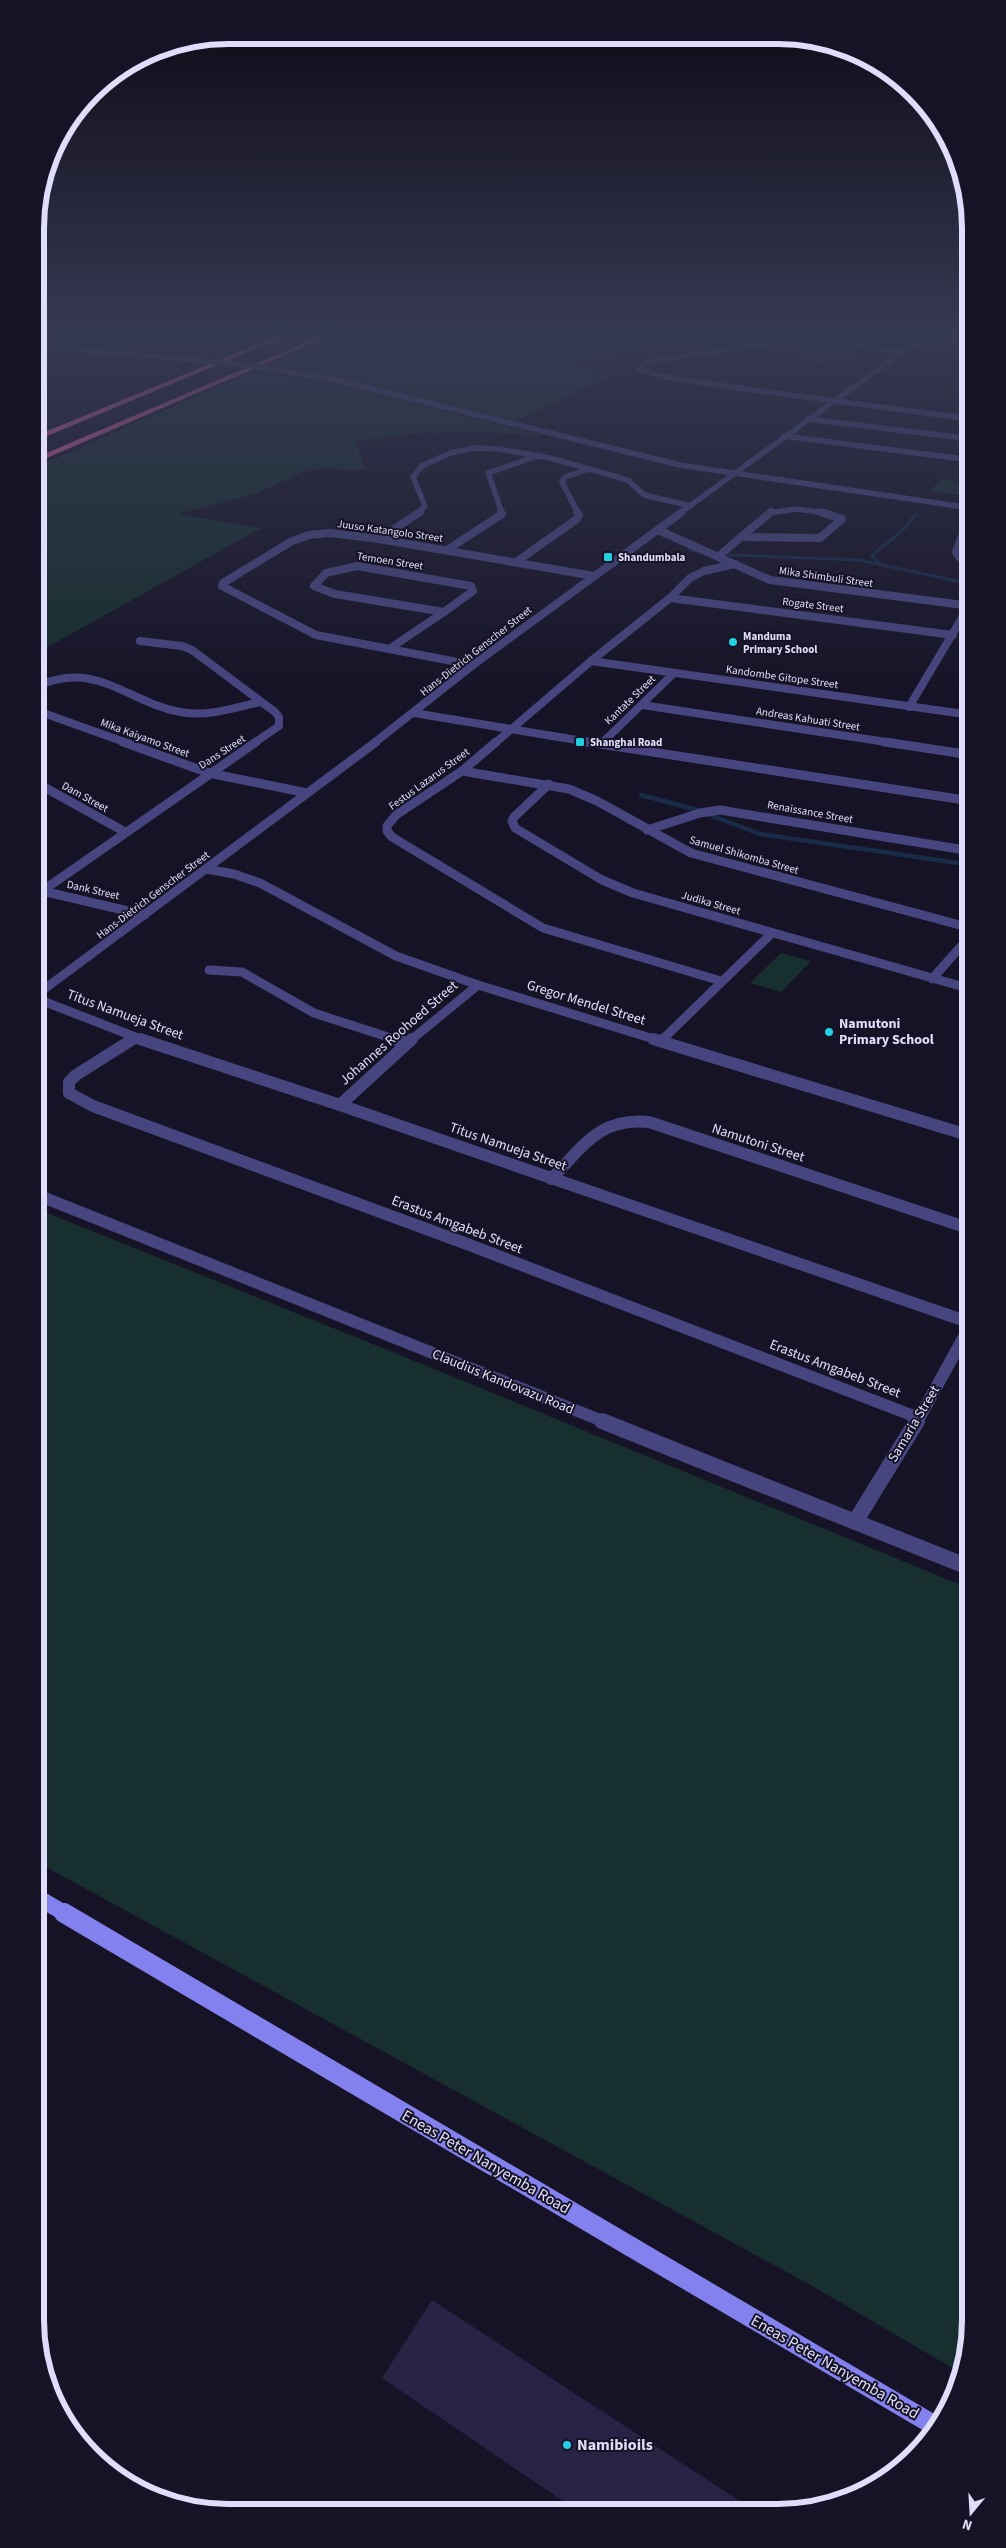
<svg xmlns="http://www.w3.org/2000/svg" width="1006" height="2548" font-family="'Source Sans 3',sans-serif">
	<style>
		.green { fill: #172f2e }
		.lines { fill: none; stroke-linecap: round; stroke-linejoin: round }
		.stream-far1 { stroke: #182c4a; stroke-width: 3 }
		.stream { stroke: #182c4a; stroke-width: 4.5 }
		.building { fill: #282245 }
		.minor-far4 { stroke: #46457f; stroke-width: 5.5 }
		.minor-far3 { stroke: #46457f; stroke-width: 8 }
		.minor-far2 { stroke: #46457f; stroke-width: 9 }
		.minor-far1 { stroke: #46457f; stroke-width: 12 }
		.minor { stroke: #46457f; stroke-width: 16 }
		.tertiary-far4 { stroke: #46457f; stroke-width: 5.5 }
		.tertiary-far3 { stroke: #46457f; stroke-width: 8 }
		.tertiary-far2 { stroke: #46457f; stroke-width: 9 }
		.tertiary-far1 { stroke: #46457f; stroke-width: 12 }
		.tertiary { stroke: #46457f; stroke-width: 16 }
		.secondary-far1 { stroke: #8281ee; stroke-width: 16 }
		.secondary { stroke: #8281ee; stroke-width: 20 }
		.motorway { fill: #ea68a8; fill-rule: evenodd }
		.tertiary-bridge { stroke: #46457f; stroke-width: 5.5 }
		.poi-dot { fill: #22d0e1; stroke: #161326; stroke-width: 2 }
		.labels { text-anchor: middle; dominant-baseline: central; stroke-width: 4; stroke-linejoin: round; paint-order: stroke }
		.far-street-label { font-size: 11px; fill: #e0ddfa; stroke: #161326 }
		.far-poi-label { font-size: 11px; font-weight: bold; fill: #e0ddfa; stroke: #161326; text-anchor: start }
		.street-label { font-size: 14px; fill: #e0ddfa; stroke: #161326 }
		.poi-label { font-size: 14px; font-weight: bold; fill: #e0ddfa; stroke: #161326; text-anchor: start }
		.near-street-label { font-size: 16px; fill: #e0ddfa; stroke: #161326 }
		.near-poi-label { font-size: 16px; font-weight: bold; fill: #e0ddfa; stroke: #161326; text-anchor: start }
		.rim { fill: none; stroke: #e0ddfa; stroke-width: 6 }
	</style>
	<rect width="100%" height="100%" fill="#161326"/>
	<g class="green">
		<polygon points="339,334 737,334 655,345 571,366 617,373 515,421 344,380 270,365 271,362"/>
		<polygon points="264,372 349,387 546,436 480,432 423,433 356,441 365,470 309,469 255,494 178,514 261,528 35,654 35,468 248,373"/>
		<polygon points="942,479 971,483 971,497 929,491"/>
		<polygon points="781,953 811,961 781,992 750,983"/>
		<polygon points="35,1208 400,1355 971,1589 971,2333 961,2373 814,2287 35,1861"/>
	</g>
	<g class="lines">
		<g class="stream-far1">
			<polyline points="690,550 702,552"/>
			<polyline points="729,555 859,560 971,584"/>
			<polyline points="880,565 872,555 902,531 916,514"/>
		</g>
		<polyline class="stream" points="641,795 697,810 760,834 971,865"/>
	</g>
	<g class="building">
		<polygon points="811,334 866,334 858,338 883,341 879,344"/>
		<polygon points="807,343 867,352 851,362 841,358 819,363 792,355 797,344"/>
		<polygon points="432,2300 758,2513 579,2512 382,2378"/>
	</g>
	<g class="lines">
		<g class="minor-far4">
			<polyline points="935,335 971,342"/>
			<polyline points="902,352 807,338 657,360 644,364 640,369 660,376 738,388 971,419"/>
			<polyline points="808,419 971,439"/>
			<polyline points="784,436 971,460"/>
			<polyline points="418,513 425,506 413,477 422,466 450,453 474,448 499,449 550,458 621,478 629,481 644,495 691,506"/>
			<polyline points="502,513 488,473 537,456"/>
			<polyline points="578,513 562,482 565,477 589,469"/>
			<polyline points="769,513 796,509 827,513"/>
		</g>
		<g class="minor-far3">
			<polyline points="971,513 956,552 960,558 971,564"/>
			<polyline points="658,530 770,580 971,606"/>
			<polyline points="741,537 820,538 842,519 821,512"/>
			<polyline points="741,537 771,512"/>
			<polyline points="379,539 420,512"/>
			<polyline points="447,550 502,514 501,512"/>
			<polyline points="719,556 741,537"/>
			<polyline points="516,562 577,519 579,515 577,512"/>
			<polygon points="357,566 471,586 473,591 444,612 335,594 314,586 326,573"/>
			<polyline points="670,598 953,635"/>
			<polyline points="140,641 182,646 192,650 275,712 279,717 279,726 254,743"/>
			<polyline points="389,649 444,612"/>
			<polyline points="591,661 971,715"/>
			<polyline points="473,665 316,635 222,586 223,583 292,541 309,535 330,533 379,539 594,576"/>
			<path d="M35,687C97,659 124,701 180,712C207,717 234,708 260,702"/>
			<polyline points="642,705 893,743"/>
			<polyline points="909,707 969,606"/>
			<polyline points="35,710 127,743"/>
			<polyline points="414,713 595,743"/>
			<polyline points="495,743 591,661 670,598 690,578 704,571 735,564"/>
			<polyline points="602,743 674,673"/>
		</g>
		<g class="minor-far2">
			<polyline points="123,742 209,773 307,793"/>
			<polyline points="496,742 462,771 396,815 387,826 387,831 392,837 543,928 721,981"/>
			<polyline points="587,742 971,801"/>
			<polyline points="885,742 971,755"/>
			<polyline points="462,771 569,789 597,801 691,853 971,928"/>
			<polyline points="35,782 125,832"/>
			<polyline points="549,784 514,817 512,821 515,828 602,880 633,893 971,989"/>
			<polyline points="647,830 700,813 720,810 971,851"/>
			<polyline points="206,869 234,874 260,883 396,956 478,985 657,1040"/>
			<polyline points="38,890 145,915"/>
			<polyline points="35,896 256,742"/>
			<polyline points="209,970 242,972 314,1013 397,1040"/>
			<polyline points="932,979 971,935"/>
			<polyline points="35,998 143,1040"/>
			<polyline points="131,1040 135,1037"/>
			<polyline points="411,1040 478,985"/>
			<polyline points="662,1040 771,934"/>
		</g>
		<g class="minor-far1">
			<polyline points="133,1039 76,1075 69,1082 69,1093 93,1106 467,1244 919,1418"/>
			<polyline points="140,1039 340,1105 971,1323"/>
			<polyline points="393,1039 407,1043"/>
			<polyline points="653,1039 971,1136"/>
			<polyline points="662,1040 664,1039"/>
			<polyline points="340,1105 412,1039"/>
			<path d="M551,1179C583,1147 599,1117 649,1122L971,1229"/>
			<polyline points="917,1422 971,1324"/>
		</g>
		<polyline class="minor" points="855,1522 917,1421"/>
		<g class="tertiary-far4">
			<polyline points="35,346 197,360"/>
			<polyline points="264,368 340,381 680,465 971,508"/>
			<polyline points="680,513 902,352 938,334"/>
		</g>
		<polyline class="tertiary-far3" points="374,743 473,665 682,512"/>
		<polyline class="tertiary-far2" points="35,996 376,742"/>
		<polyline class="tertiary-far1" points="35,1194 605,1422"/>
		<polyline class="tertiary" points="602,1421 971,1568"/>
		<polyline class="secondary-far1" points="35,1896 66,1914"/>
		<polyline class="secondary" points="64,1913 937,2427"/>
		<g class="motorway">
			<polygon points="283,334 291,334 35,441 35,436"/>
			<polygon points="326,334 334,334 35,463 35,458"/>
		</g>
		<polyline class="tertiary-bridge" points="197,360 264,368"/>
	</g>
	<linearGradient id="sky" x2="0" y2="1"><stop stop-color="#0c0a15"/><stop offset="0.48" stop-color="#363952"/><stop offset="1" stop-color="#363952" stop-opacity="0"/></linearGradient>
	<rect width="1006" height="691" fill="url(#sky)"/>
	<g class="poi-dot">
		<rect x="603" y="552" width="10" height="10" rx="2.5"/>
		<circle cx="733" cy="642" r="5"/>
		<rect x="575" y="737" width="10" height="10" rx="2.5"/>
		<circle cx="829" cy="1032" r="5"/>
		<circle cx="567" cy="2445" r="5"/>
	</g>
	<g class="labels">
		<g class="far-street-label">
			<text transform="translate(390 531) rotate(8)">Juuso Katangolo Street</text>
			<text transform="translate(390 561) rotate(9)">Temoen Street</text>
			<text transform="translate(826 577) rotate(8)">Mika Shimbuli Street</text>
			<text transform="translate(813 605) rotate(7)">Rogate Street</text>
			<text transform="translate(476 651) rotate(-38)">Hans-Dietrich Genscher Street</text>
			<text transform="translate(782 677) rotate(8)">Kandombe Gitope Street</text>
			<text transform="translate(630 700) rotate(-44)">Kantate Street</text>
			<text transform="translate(808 719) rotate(9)">Andreas Kahuati Street</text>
			<text transform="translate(145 738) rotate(20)">Mika Kaiyamo Street</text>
			<text transform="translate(222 752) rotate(-33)">Dans Street</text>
			<text transform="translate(429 779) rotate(-36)">Festus Lazarus Street</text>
			<text transform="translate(85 797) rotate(29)">Dam Street</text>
			<text transform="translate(810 812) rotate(10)">Renaissance Street</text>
			<text transform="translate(744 855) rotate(16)">Samuel Shikomba Street</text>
			<text transform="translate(93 890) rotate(13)">Dank Street</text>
			<text transform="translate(153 895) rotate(-37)">Hans-Dietrich Genscher Street</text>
			<text transform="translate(711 903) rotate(16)">Judika Street</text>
		</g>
		<g class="far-poi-label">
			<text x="618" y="557">Shandumbala</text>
			<text x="743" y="636">Manduma<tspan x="743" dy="13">Primary School</tspan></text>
			<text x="590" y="742">Shanghai Road</text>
		</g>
		<g class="street-label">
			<text transform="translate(586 1003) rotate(17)">Gregor Mendel Street</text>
			<text transform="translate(125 1015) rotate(20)">Titus Namueja Street</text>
			<text transform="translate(399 1033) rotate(-41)">Johannes Roohoed Street</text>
			<text transform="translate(758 1143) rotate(18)">Namutoni Street</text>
			<text transform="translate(508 1147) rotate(19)">Titus Namueja Street</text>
			<text transform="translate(457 1225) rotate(21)">Erastus Amgabeb Street</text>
			<text transform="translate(835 1369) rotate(21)">Erastus Amgabeb Street</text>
			<text transform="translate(503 1382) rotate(22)">Claudius Kandovazu Road</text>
			<text transform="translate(914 1424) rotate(-59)">Samaria Street</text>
		</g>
		<g class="poi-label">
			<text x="839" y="1024">Namutoni<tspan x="839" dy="16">Primary School</tspan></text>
		</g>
		<g class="near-street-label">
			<text transform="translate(486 2162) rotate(30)">Eneas Peter Nanyemba Road</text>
			<text transform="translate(835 2367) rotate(30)">Eneas Peter Nanyemba Road</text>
		</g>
		<g class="near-poi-label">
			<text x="577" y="2445">Namibioils</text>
		</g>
	</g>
	<path d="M0 0H1006V2548H0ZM228 44H778A184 184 0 0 1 962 228V2320A184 184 0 0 1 778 2504H228A184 184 0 0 1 44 2320V228A184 184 0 0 1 228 44Z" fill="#161326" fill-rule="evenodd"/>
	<path class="rim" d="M228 44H778A184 184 0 0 1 962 228V2320A184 184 0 0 1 778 2504H228A184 184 0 0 1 44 2320V228A184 184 0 0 1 228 44Z"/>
	<g transform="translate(971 2513) rotate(198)" stroke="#161326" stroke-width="4" paint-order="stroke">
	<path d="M0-4L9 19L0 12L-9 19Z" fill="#e0ddfa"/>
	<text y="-8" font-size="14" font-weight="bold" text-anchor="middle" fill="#e0ddfa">N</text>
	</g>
</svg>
